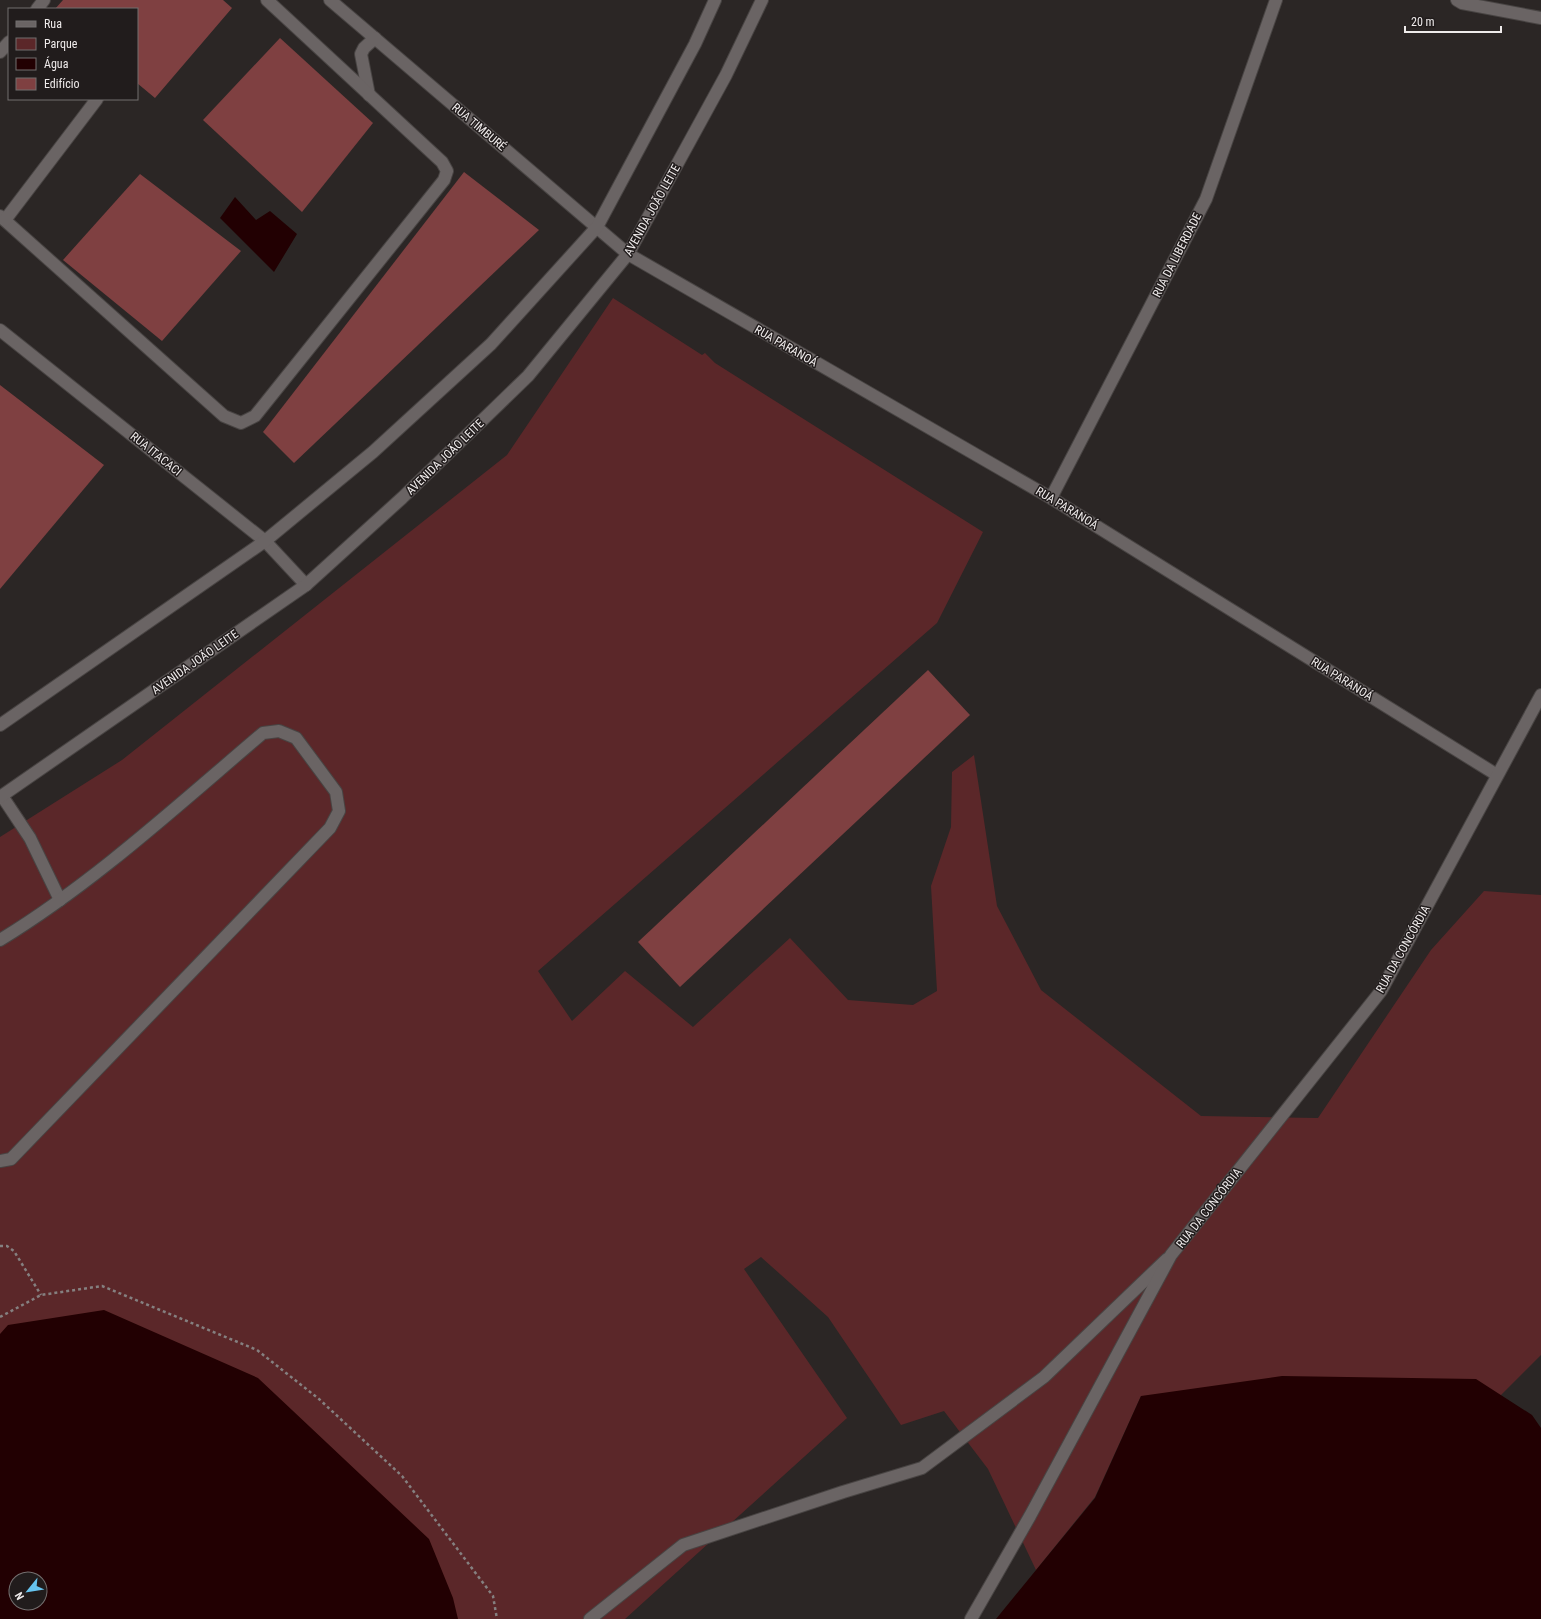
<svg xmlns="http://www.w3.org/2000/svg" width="1541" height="1619" font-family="'Roboto Condensed',sans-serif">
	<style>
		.green { fill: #5b2729; fill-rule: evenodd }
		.water { fill: #220002; fill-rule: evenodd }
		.building { fill: #7f4041 }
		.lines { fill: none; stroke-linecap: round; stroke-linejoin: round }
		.lane-casing { stroke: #484443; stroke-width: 14 }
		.street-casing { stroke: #484443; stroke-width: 14 }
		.secondary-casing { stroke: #484443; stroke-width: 14 }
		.path { stroke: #858080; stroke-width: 2.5; stroke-dasharray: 3 3; stroke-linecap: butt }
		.lane { stroke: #6a6464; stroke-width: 12 }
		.street { stroke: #6a6464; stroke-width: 12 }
		.secondary { stroke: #6a6464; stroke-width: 12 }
		.labels { text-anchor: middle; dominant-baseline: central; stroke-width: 3; stroke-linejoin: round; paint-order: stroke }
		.street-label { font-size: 12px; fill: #efebeb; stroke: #211c1c }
	</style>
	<rect width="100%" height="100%" fill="#2b2625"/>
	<path class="green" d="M613,298L702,355L705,353L715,363L983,532L937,623L538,971L572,1021L625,971L693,1027L790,938L848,1000L913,1005L937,991L931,886L951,827L952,772L974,755L997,906L1041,990L1201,1116L1318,1118L1431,950L1484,891L1541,895V1355L1501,1395L1141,1396L1095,1497L1036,1570L988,1469L944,1411L901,1425L828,1317L761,1257L744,1269L847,1418L625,1619H0V837L122,760L507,455ZM16,1579H40V1603H16Z"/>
	<g class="water">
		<polygon points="235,197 256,220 270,211 297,234 274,272 220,218"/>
		<path d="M104,1310L258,1378L429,1539L453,1598L458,1619H0V1334L8,1325ZM16,1579H40V1603H16Z"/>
		<polygon points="1282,1376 1476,1379 1532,1415 1541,1428 1541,1619 996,1619 1095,1498 1141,1396"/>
	</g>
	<g class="building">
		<polygon points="63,0 223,0 232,8 155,98 137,83 137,9 55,9"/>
		<polygon points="280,38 373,123 302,212 203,120"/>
		<polygon points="464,172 539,230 294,463 263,432"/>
		<polygon points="140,174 241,251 162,341 63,260"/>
		<polygon points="0,385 104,465 0,589"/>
		<polygon points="928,670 970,715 680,987 638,942"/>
	</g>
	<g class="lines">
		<g class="lane-casing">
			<g id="lane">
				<polyline points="1457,0 1462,3 1541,18"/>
				<polyline points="2,796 30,838 60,900"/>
				<path d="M0,940C95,882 178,805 263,733L279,731L296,738L336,792L339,811L330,828L11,1159L0,1161"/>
				<polyline points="590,1619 683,1545 843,1492 922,1468 1044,1377 1167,1259"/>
			</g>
		</g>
		<g class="street-casing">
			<g id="street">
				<polyline points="330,0 628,254 1051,498 1497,775"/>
				<polyline points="37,9 44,0"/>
				<polyline points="0,52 9,42"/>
				<polyline points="369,95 361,54 364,48 375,38"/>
				<polyline points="0,216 224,416 241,423 255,416 444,180 447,171 442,162 267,0"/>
				<polyline points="5,220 97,99"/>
				<polyline points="0,330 265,541 306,585"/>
				<polyline points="1051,498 1206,199 1276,0"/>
				<polyline points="971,1619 1030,1516 1171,1255 1381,991 1541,695"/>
			</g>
		</g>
		<g class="secondary-casing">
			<g id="secondary">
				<polyline points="0,725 265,541 373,452 491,344 597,227 695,44 715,0"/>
				<polyline points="0,797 306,585 402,498 528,376 628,254 726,75 762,0"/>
			</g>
		</g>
		<g class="path">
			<polyline points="0,1246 7,1246 14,1251 41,1295"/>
			<polyline points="0,1317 41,1295 102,1286 257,1350 319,1399 402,1476 493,1596 497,1619"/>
		</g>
		<use href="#lane" class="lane"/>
		<use href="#street" class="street"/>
		<use href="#secondary" class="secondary"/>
	</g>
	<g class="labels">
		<g class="street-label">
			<text transform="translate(479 127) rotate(40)">RUA TIMBURÉ</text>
			<text transform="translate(652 210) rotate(-61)">AVENIDA JOÃO LEITE</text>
			<text transform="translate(1177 255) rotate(-63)">RUA DA LIBERDADE</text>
			<text transform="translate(786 346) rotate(30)">RUA PARANOÁ</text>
			<text transform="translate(156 454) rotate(39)">RUA ITACACI</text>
			<text transform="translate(445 457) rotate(-44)">AVENIDA JOÃO LEITE</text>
			<text transform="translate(1067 508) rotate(31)">RUA PARANOÁ</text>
			<text transform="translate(195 662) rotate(-35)">AVENIDA JOÃO LEITE</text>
			<text transform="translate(1342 679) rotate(32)">RUA PARANOÁ</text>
			<text transform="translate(1403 949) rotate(-61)">RUA DA CONCÓRDIA</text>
			<text transform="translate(1209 1208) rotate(-52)">RUA DA CONCÓRDIA</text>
		</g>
	</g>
	<rect x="8" y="8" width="130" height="92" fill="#211c1c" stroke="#736f6f"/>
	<rect x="16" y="21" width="20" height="6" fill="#6a6464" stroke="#736f6f"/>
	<text x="44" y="28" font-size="12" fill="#efebeb">Rua</text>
	<rect x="16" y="38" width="20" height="12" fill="#5b2729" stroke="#736f6f"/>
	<text x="44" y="48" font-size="12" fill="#efebeb">Parque</text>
	<rect x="16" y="58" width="20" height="12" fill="#220002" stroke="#736f6f"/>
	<text x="44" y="68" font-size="12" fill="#efebeb">Água</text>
	<rect x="16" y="78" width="20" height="12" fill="#7f4041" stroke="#736f6f"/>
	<text x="44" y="88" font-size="12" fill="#efebeb">Edifício</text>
	<g transform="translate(28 1591) rotate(240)"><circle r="19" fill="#211c1c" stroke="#736f6f"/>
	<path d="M0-3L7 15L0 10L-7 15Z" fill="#66c4ef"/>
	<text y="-6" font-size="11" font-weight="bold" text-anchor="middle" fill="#efebeb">N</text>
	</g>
	<path d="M1405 26v6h96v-6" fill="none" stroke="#efebeb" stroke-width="2"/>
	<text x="1411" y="26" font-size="12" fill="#efebeb" stroke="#211c1c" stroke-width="3" paint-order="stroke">20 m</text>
</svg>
